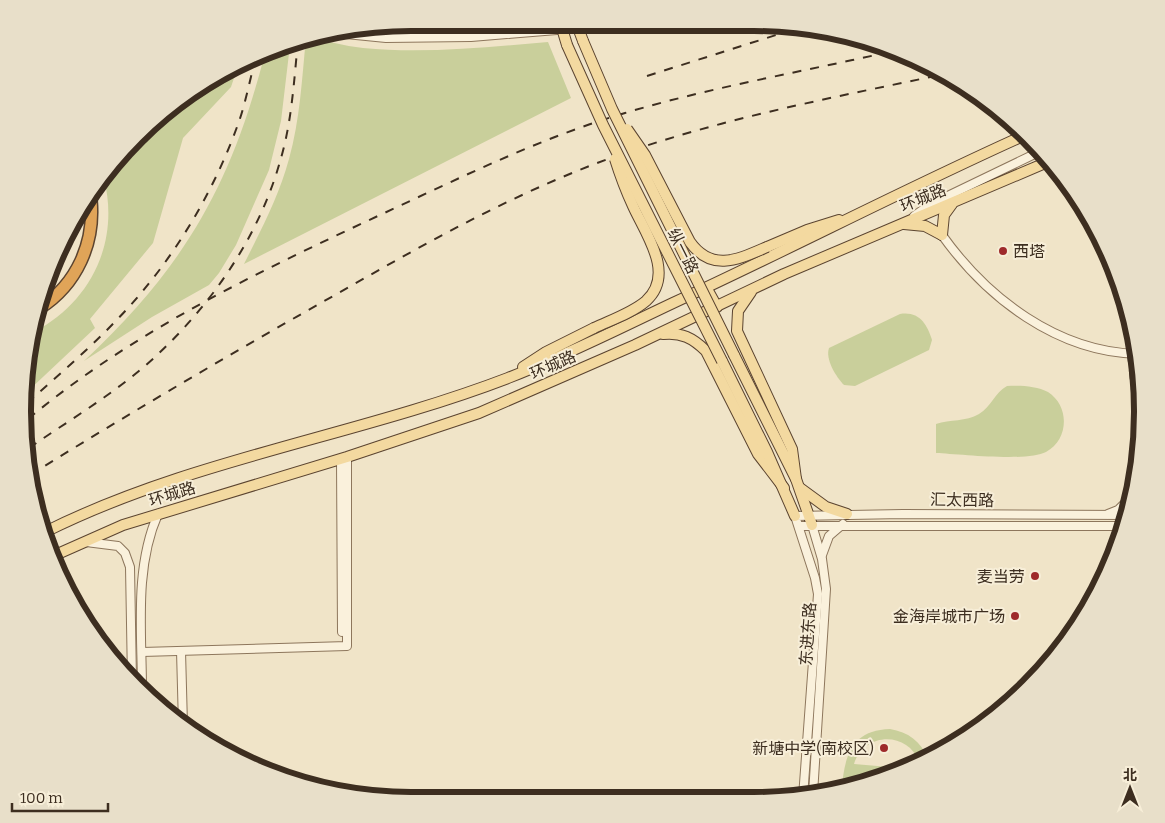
<svg xmlns="http://www.w3.org/2000/svg" width="1165" height="823" font-family="Bitter,'Noto Sans SC',serif">
	<style>
		.green { fill: #c9cf9b }
		.lines { fill: none; stroke-linecap: round; stroke-linejoin: round }
		.minor-casing { stroke: #8d765c; stroke-width: 10 }
		.major-casing { stroke: #5b4430; stroke-width: 12 }
		.highway-casing { stroke: #5b4430; stroke-width: 14 }
		.minor { stroke: #faf1dc; stroke-width: 8 }
		.major { stroke: #f3d9a0; stroke-width: 10 }
		.highway { stroke: #e0a458; stroke-width: 11 }
		.rail { stroke: #3d2e20; stroke-width: 2; stroke-dasharray: 9 9; stroke-linecap: butt }
		.major-bridge-casing { stroke: #5b4430; stroke-width: 12; stroke-linecap: butt }
		.major-bridge { stroke: #f3d9a0; stroke-width: 10 }
		.poi-dot { fill: #9e2a2b; stroke: #f7eed8; stroke-width: 2 }
		.labels { text-anchor: middle; dominant-baseline: central; stroke-width: 4; stroke-linejoin: round; paint-order: stroke }
		.street-label { font-size: 16px; fill: #3d2e20; stroke: #f7eed8 }
		.poi-label { font-size: 16px; fill: #3d2e20; stroke: #f7eed8; text-anchor: end }
		.rim { fill: none; stroke: #3d2e20; stroke-width: 6 }
	</style>
	<rect width="100%" height="100%" fill="#f0e4c8"/>
	<g class="green">
		<path d="M306,38C325,40 344,46 363,48C424,54 487,47 548,42L571,98L244,264C261,230 279,196 289,159C300,120 302,78 306,38Z"/>
		<path d="M290,45L281,121L269,170L236,245L219,273L209,285L152,317L84,361C183,268 230,188 264,57Z"/>
		<path d="M237,69L231,87L183,138L153,243L90,319L95,328L27,392L26,361L34,332C91,302 120,242 104,179L119,155L196,88Z"/>
		<path d="M900,314C919,311 927,324 932,340L929,350L855,386L844,385C836,377 825,359 829,348Z"/>
		<path d="M1007,386C1020,385 1037,386 1048,392C1070,406 1069,440 1046,452C1027,462 959,454 936,453V424C950,419 966,422 979,414C991,407 995,392 1007,386Z"/>
		<path d="M890,729C908,732 921,741 928,759L919,762C908,731 864,732 854,764L901,768L842,786C845,754 853,730 890,729Z"/>
	</g>
	<g class="lines">
		<g class="minor-casing">
			<g id="minor">
				<polyline points="379,27 428,28 492,24"/>
				<polyline points="336,33 386,38 471,37 606,26"/>
				<polyline points="508,34 518,24"/>
				<polyline points="914,216 931,204 1041,151"/>
				<path d="M942,235C987,298 1057,352 1138,354"/>
				<polyline points="341,459 342,632"/>
				<polyline points="1137,463 1141,429"/>
				<polyline points="1108,514 1118,510 1132,496"/>
				<polyline points="812,525 822,559 826,589 813,794"/>
				<polyline points="799,526 1124,526"/>
				<polyline points="86,542 118,546 125,553 130,567 132,680"/>
				<polyline points="822,555 829,536 843,524"/>
				<polyline points="181,651 183,725"/>
				<polyline points="142,652 347,646 347,457"/>
				<path d="M142,690C142,632 134,568 158,514"/>
				<polyline points="803,797 818,594 815,578 795,516 903,514 1128,515"/>
			</g>
		</g>
		<g class="major-casing">
			<g id="major">
				<polyline points="561,25 567,45"/>
				<polyline points="577,25 583,41"/>
				<polyline points="904,224 925,226 942,235"/>
				<polyline points="942,235 944,215 952,204"/>
				<polyline points="767,247 807,230 839,220"/>
				<polyline points="707,289 717,307"/>
				<polyline points="751,292 738,311 737,331 792,449 796,479"/>
				<path d="M663,334C681,332 693,338 706,351L758,454L784,488"/>
				<polyline points="734,355 796,479 812,525"/>
				<polyline points="722,361 767,452 795,516"/>
				<polyline points="523,367 546,352 594,328"/>
				<polyline points="800,488 826,507 847,514"/>
				<path d="M45,532C191,459 357,436 508,378C565,356 618,329 673,303C790,249 905,189 1023,136"/>
				<polyline points="53,556 123,525 347,457 479,413 635,345 784,274 1050,161"/>
			</g>
		</g>
		<g class="highway-casing">
			<path id="highway" d="M40,308C77,284 95,243 91,200"/>
		</g>
		<use href="#minor" class="minor"/>
		<use href="#major" class="major"/>
		<use href="#highway" class="highway"/>
		<g class="rail">
			<polyline points="647,76 795,29"/>
			<polyline points="1120,281 1139,454"/>
			<polyline points="1134,339 1136,370"/>
			<path d="M27,403C61,373 96,343 127,309C174,258 213,193 237,127C245,106 249,83 255,61"/>
			<path d="M28,419C134,331 256,273 380,215C460,178 540,138 625,113C712,87 801,72 889,52"/>
			<path d="M29,448C71,419 117,392 155,357C213,303 260,235 281,158C292,120 294,80 298,41"/>
			<path d="M30,475C130,413 232,353 335,295C419,247 502,200 592,165C706,121 826,99 945,74"/>
		</g>
		<g class="major-bridge-casing">
			<g id="major-bridge">
				<polyline points="583,41 612,109 734,355"/>
				<polyline points="567,45 603,125 722,361"/>
				<path d="M627,129L645,155L690,242C712,273 739,259 767,247"/>
				<path d="M594,328C611,320 632,313 646,301C676,274 645,233 633,206C626,191 620,175 615,159"/>
			</g>
		</g>
		<use href="#major-bridge" class="major-bridge"/>
	</g>
	<g class="poi-dot">
		<circle cx="1003" cy="251" r="5"/>
		<circle cx="1035" cy="576" r="5"/>
		<circle cx="1015" cy="616" r="5"/>
		<circle cx="884" cy="748" r="5"/>
	</g>
	<g class="labels">
		<g class="street-label">
			<text transform="translate(923 198) rotate(-22)">环城路</text>
			<text transform="translate(683 251) rotate(63)">纵一路</text>
			<text transform="translate(553 365) rotate(-24)">环城路</text>
			<text transform="translate(172 494) rotate(-17)">环城路</text>
			<text transform="translate(962 500) rotate(1)">汇太西路</text>
			<text transform="translate(808 634) rotate(-86)">东进东路</text>
		</g>
		<g class="poi-label">
			<text x="1013" y="251" text-anchor="start">西塔</text>
			<text x="1025" y="576">麦当劳</text>
			<text x="1005" y="616">金海岸城市广场</text>
			<text x="874" y="748">新塘中学(南校区)</text>
		</g>
	</g>
	<path d="M0 0H1165V823H0ZM411 31H754A380 380 0 0 1 1134 411V412A380 380 0 0 1 754 792H411A380 380 0 0 1 31 412V411A380 380 0 0 1 411 31Z" fill="#e8dfc9" fill-rule="evenodd"/>
	<path class="rim" d="M411 31H754A380 380 0 0 1 1134 411V412A380 380 0 0 1 754 792H411A380 380 0 0 1 31 412V411A380 380 0 0 1 411 31Z"/>
	<g transform="translate(1130 788)" stroke="#f7eed8" stroke-width="4" paint-order="stroke">
	<path d="M0-4L9 19L0 12L-9 19Z" fill="#3d2e20"/>
	<text y="-8" font-size="14" font-weight="bold" text-anchor="middle" fill="#3d2e20">北</text>
	</g>
	<path d="M12 803v8h96v-8" fill="none" stroke="#3d2e20" stroke-width="2.5"/>
	<text x="20" y="803" font-size="15" fill="#3d2e20" stroke="#f7eed8" stroke-width="4" paint-order="stroke">100 m</text>
</svg>
